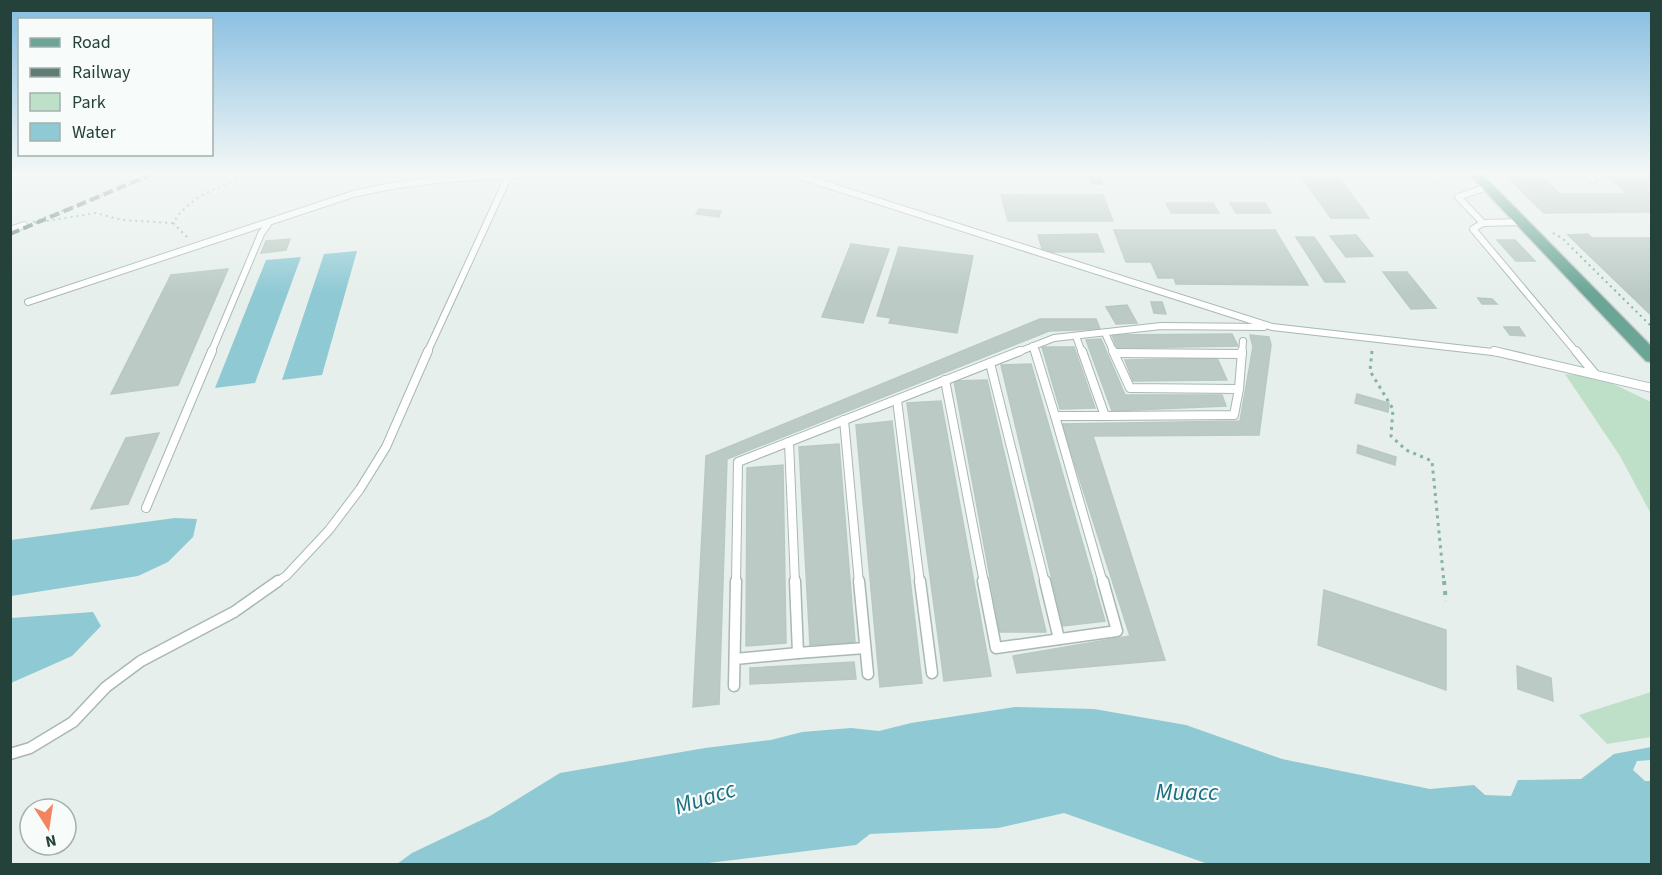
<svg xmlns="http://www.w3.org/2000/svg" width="1662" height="875" font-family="'Source Sans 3',sans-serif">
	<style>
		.green { fill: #bfe0c8 }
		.water { fill: #8ec9d4 }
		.building { fill: #bbcac4; stroke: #b8c9c2; stroke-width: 1.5 }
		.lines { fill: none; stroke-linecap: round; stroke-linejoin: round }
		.service-far2-casing { stroke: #a8b8b2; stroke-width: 8 }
		.service-far1-casing { stroke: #a8b8b2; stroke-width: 10 }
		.service-casing { stroke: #a8b8b2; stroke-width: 13 }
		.primary-casing { stroke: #c2cac8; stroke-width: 3 }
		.path-far2 { stroke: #86b3a5; stroke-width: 2; stroke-dasharray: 2 4; stroke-linecap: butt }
		.path-far1 { stroke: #86b3a5; stroke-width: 3; stroke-dasharray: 3 4.5; stroke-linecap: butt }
		.path { stroke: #86b3a5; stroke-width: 4; stroke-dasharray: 4 6; stroke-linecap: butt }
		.service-far2 { stroke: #fff; stroke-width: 6 }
		.service-far1 { stroke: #fff; stroke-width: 8 }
		.service { stroke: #fff; stroke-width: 10 }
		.primary { fill: #6aa596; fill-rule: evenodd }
		.rail { stroke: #5f7d75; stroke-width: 4; stroke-dasharray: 10 4.5; stroke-linecap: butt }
		.labels { text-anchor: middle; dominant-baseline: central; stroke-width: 4.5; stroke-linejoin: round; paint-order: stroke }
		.near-water-label { font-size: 24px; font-style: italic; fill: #1c6f80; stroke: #f7fbf9 }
	</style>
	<rect width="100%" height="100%" fill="#e6efeb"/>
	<g class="green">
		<polygon points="1565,374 1601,378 1651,402 1651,514 1620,456"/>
		<polygon points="1651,692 1651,737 1607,744 1579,715"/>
	</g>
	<g class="water">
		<polygon points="357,251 322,375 282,380 324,254"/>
		<polygon points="301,257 255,383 215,388 266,260"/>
		<polygon points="175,518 197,519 193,537 168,562 138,576 11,596 11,540"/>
		<polygon points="93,612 101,626 72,656 11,683 11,618"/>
		<polygon points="1015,707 1094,709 1186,725 1282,759 1430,789 1474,785 1485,795 1511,796 1518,780 1581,779 1614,754 1651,747 1651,760 1637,761 1633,770 1645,781 1651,781 1651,864 1208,864 1064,813 998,828 870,834 856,845 700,864 397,864 412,853 490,816 560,773 705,748 771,740 802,732 851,728 879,731 911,723"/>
	</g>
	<g class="building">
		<polygon points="909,172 982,172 983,174 911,178"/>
		<polygon points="1298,172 1335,172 1369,218 1331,218"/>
		<polygon points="1502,172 1536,172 1560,194 1627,194 1648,212 1544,213"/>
		<polygon points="1602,172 1652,172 1652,212 1650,212"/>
		<polygon points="1089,177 1100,177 1103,184 1091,184"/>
		<polygon points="1001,195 1103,195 1113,221 1008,221"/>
		<polygon points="1166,203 1213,203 1219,213 1171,213"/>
		<polygon points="1230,203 1265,203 1271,213 1236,213"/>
		<polygon points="699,209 721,211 719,217 696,214"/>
		<polygon points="1114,230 1275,230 1308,285 1176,284 1174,278 1158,278 1151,262 1126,262"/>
		<polygon points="1097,234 1104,252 1043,252 1038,235"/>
		<polygon points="1588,234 1592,238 1652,238 1652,316 1568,235"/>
		<polygon points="1356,235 1373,256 1346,257 1330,236"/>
		<polygon points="1296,237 1314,237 1345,282 1325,282"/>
		<polygon points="290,239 286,250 261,253 266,241"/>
		<polygon points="1497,240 1515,240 1535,261 1516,261"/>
		<polygon points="851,244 889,249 863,323 822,317"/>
		<polygon points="899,247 973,256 957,333 889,323 891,318 877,316"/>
		<polygon points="228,269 178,385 111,394 171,275"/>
		<polygon points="1383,272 1407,272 1436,308 1411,309"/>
		<polygon points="1478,298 1492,299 1497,304 1482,304"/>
		<polygon points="1151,302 1162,302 1166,314 1154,313"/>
		<polygon points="1127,305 1137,323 1116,324 1106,307"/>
		<polygon points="1040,319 1096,319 1100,329 1049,331 727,459 719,704 693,707 706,456"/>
		<polygon points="1504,327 1519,327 1525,336 1510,335"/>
		<polygon points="1232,334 1238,346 1117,348 1112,335"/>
		<polygon points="1250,335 1269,337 1271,345 1259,435 1093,436 1165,660 1017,673 1013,656 1130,636 1062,424 1240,421 1253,347"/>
		<polygon points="1101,339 1125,395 1222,395 1226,406 1112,411 1086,340"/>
		<polygon points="1042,347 1074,347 1095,408 1060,409"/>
		<polygon points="1217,358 1227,380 1133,381 1125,360"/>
		<polygon points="1031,364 1105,621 1063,626 1001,365"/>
		<polygon points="987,380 1046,632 1000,632 954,381"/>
		<polygon points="1357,394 1389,403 1388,412 1355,403"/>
		<polygon points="941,401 991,676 944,681 907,403"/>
		<polygon points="892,421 922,683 880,687 856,425"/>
		<polygon points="159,433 128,504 91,509 126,438"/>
		<polygon points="839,444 855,642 810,645 799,447"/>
		<polygon points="1358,445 1396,457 1395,465 1357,453"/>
		<polygon points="783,465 786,643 746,646 747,468"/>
		<polygon points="1324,590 1446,630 1446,690 1318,645"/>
		<polygon points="854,662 856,679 750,684 750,668"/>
		<polygon points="1517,666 1551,678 1553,701 1518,689"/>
	</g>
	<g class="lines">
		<g class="service-far2-casing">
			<g id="service-far2">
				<polyline points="787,172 1272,327 1501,353"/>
				<polyline points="1583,172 1593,180"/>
				<polyline points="1487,187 1458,197 1483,223 1522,222"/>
				<polyline points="1483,223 1473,229 1577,353"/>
				<polyline points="10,230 24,225"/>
				<path d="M28,302L353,194C429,176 506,175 584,172"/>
				<polyline points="1105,333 1114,353"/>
				<polyline points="1076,336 1082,353"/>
				<polyline points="1033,346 1035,353"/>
				<polyline points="211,353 261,234 268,224"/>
				<polyline points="427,353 509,175"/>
				<polyline points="1016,353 1054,338 1161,326 1264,327"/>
				<polyline points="1242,353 1243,341"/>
			</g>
		</g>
		<g class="service-far1-casing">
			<g id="service-far1">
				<polyline points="1035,351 1055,416 1105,416"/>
				<polyline points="1082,351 1105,416 1234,415 1239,389 1130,388 1113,351"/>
				<polyline points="1494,351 1652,388"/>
				<polyline points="1576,351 1595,374"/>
				<polyline points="1115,353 1242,354"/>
				<polyline points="990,363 1045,583"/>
				<polyline points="945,380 984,583"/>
				<polyline points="1239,389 1242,351"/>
				<polyline points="897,400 920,583"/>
				<polyline points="1055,416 1103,583"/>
				<polyline points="844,420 859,583"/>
				<polyline points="789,442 795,583"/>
				<polyline points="146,508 212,351"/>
				<polyline points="276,583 286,576 329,530 360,489 386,447 428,351"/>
				<polyline points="736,583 738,462 1020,351"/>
			</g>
		</g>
		<g class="service-casing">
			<g id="service">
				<polyline points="795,581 798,653 865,648"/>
				<polyline points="859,581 868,674"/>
				<polyline points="920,581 932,673"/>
				<polyline points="983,581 996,648 1117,631 1103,581"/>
				<polyline points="1045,581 1059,639"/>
				<polyline points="735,659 798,653"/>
				<polyline points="734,686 736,581"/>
				<polyline points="10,754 30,748 73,722 106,687 141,661 234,612 278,581"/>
			</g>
		</g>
		<g class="primary-casing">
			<polygon id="primary" points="1467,172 1480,172 1652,347 1652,362 1646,361"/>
		</g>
		<g class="path-far2">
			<polyline points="1426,172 1439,185"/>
			<polyline points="33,222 163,172"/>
			<polyline points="35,223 96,213 122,220 173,223"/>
			<polyline points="1553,233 1562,238 1652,327"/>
			<path d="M187,237L173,223C191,193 229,183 260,172"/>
			<polyline points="1372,353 1372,348"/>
		</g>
		<polyline class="path-far1" points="1372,351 1370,371 1393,409 1391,436 1406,450 1432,461 1444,583"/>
		<polyline class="path" points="1444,581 1446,601"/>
		<use href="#service-far2" class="service-far2"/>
		<use href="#service-far1" class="service-far1"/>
		<use href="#service" class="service"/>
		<use href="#primary" class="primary"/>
		<polyline class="rail" points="10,234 157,172"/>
	</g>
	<linearGradient id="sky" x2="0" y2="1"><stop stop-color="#84bce0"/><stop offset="0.59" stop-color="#f4f8f6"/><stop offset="1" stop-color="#f4f8f6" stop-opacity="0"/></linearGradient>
	<rect width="1662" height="294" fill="url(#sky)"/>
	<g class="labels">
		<g class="near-water-label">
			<text x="1187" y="792">Миасс</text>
			<text transform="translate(705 798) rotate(-18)">Миасс</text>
		</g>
	</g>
	<rect width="1662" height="875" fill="none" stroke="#24423a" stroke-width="24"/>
	<rect x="18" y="18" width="195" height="138" fill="#f7fbf9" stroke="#a3b1ad" stroke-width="1.5"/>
	<rect x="30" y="38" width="30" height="9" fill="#6aa596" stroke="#a3b1ad" stroke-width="1.5"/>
	<text x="72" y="48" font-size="18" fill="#24423a">Road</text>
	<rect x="30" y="68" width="30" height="9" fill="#5f7d75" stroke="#a3b1ad" stroke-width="1.5"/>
	<text x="72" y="78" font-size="18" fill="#24423a">Railway</text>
	<rect x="30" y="93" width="30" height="18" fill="#bfe0c8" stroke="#a3b1ad" stroke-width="1.5"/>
	<text x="72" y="108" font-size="18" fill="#24423a">Park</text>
	<rect x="30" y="123" width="30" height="18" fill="#8ec9d4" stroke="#a3b1ad" stroke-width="1.5"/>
	<text x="72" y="138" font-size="18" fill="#24423a">Water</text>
	<g transform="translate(48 827) rotate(168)"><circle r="28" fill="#f7fbf9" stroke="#a3b1ad" stroke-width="1.5"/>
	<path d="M0-4.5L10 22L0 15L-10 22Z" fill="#f4845f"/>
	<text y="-9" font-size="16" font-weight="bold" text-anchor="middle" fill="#24423a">N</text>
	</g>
</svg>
